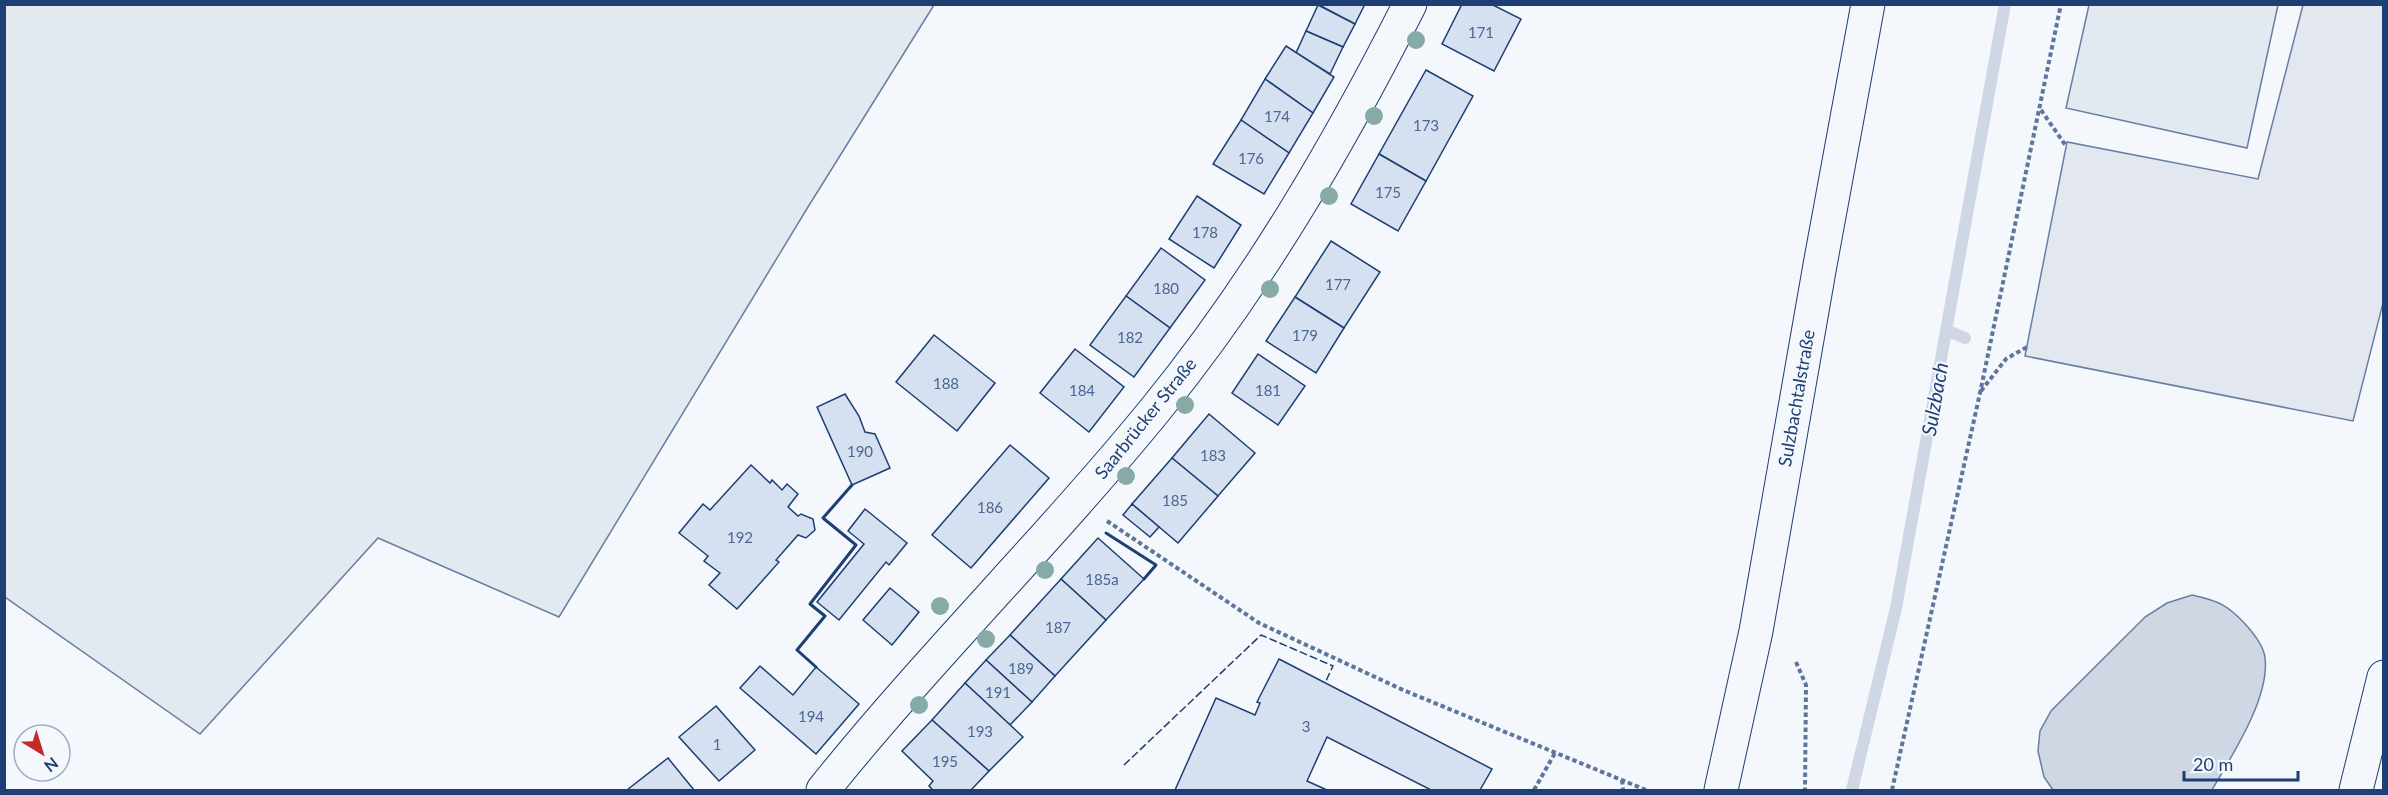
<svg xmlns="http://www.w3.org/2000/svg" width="2388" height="795" font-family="Lato,sans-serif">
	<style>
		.green { fill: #e3e9f0; stroke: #687fa3; stroke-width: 1.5 }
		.parking { fill: #e3e8f0; stroke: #687fa3; stroke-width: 1.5 }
		.water { fill: #cfd7e4; stroke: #687fa3; stroke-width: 1.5 }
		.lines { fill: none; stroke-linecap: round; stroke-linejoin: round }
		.stream { stroke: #cfd7e4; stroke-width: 12 }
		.building { fill: #d5e0f0; stroke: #1d3f73; stroke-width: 1.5 }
		.street-casing { stroke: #1d3f73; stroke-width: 35 }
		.secondary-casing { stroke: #1d3f73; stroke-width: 35 }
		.path { stroke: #5e769c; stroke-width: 4; stroke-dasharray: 4.5 3; stroke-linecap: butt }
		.street { stroke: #f4f7fb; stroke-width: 33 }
		.secondary { stroke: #f4f7fb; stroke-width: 33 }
		.fence { stroke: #1d3f73; stroke-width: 1.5; stroke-dasharray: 8 3; stroke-linecap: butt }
		.wall { stroke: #1d3f73; stroke-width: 3 }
		.tree { fill: #86aba6 }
		.labels { text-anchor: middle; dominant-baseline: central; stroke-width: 4.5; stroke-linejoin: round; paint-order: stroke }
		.number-label { font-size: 15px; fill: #4b6792 }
		.street-label { font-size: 18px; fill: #1d3f73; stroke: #f4f7fb }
		.water-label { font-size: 20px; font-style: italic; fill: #1d3f73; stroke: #f4f7fb }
	</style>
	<rect width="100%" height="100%" fill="#f4f7fb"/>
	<g class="green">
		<polygon points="5,4 934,4 934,5 808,207 559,617 378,538 200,734 5,597"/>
		<polygon points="2089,5 2278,5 2247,148 2066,108"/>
	</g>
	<polygon class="parking" points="2303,5 2383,5 2383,303 2353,421 2025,356 2067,142 2258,179"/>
	<path class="water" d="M2192,595C2219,601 2228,605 2247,626C2254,634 2264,647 2265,658C2270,698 2231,757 2212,790H2053L2044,777L2038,751L2040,731L2051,711L2145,617L2167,603Z"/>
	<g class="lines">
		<g class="stream">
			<polyline points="1946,330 1965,338"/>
			<polyline points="1852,790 1896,608 2005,4"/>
		</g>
	</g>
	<g class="building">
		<polygon points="1317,4 1365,4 1355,24"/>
		<polygon points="1462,4 1491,4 1521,19 1494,71 1442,44"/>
		<polygon points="1318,5 1355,24 1343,47 1306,31"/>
		<polygon points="1306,31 1343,47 1330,74 1296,53"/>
		<polygon points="1286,46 1334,77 1313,113 1265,79"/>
		<polygon points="1426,70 1473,96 1426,181 1379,154"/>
		<polygon points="1265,79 1313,113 1289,153 1241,120"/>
		<polygon points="1241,120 1289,153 1264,194 1213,164"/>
		<polygon points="1379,154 1426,181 1398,231 1351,204"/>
		<polygon points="1197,196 1241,225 1214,268 1169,239"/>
		<polygon points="1331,241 1380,272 1344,328 1295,297"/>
		<polygon points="1161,248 1205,280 1170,328 1126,296"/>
		<polygon points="1126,296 1170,328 1134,377 1090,345"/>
		<polygon points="1295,297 1344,328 1316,373 1266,341"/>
		<polygon points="934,335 995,383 957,431 896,382"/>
		<polygon points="1075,349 1124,387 1089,432 1040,393"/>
		<polygon points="1258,354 1305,386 1278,425 1232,393"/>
		<polygon points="845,394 859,416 865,432 875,434 890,468 852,485 817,407"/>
		<polygon points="1209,414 1255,453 1218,496 1172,458"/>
		<polygon points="1010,445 1049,478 971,568 932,535"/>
		<polygon points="1172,458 1218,496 1178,543 1132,504"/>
		<polygon points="751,465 770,483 772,480 782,490 787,484 798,494 788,507 798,516 801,514 813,519 815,530 806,538 798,535 776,560 779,562 737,609 709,585 720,573 704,561 708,556 679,533 703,504 710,510"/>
		<polygon points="1132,504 1159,527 1150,537 1123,515"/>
		<polygon points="865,509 907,543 889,565 886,562 839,620 817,602 864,544 848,531"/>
		<polygon points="1098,538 1144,579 1106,620 1061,579"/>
		<polygon points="1061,579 1106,620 1055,676 1010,635"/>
		<polygon points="890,588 919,612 892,645 863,620"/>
		<polygon points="1010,635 1055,676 1032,702 986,660"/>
		<polygon points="1279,659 1492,769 1480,790 1431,790 1327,737 1307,781 1327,790 1175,790 1216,698 1255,715 1260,703 1257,702"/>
		<polygon points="986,660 1032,702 1010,725 965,683"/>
		<polygon points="760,666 793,695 816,667 859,704 816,754 740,688"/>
		<polygon points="965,683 1023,737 989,771 932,720"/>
		<polygon points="716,706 755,750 719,781 679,737"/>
		<polygon points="932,720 989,771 971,790 933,790 929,786 933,781 902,751"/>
		<polygon points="668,758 694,790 627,790"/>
	</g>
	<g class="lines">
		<g class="street-casing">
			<g id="street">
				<path d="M823,790C928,659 1048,541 1155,410C1257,285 1337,148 1410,4"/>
				<polyline points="2356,790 2384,677"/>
			</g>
		</g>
		<g class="secondary-casing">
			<polyline id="secondary" points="1721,790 1756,631 1820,265 1868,4"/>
		</g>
		<g class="path">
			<polyline points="2041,110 2066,146"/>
			<polyline points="1981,391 2006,359 2027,347"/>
			<polyline points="1107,521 1259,623 1403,690 1646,790"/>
			<polyline points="1796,662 1806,685 1805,790"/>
			<polyline points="1622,780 1623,790"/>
			<polyline points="1534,790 1555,753"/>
			<polyline points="1892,790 1980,393 2061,4"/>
		</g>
		<use href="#street" class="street"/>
		<use href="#secondary" class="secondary"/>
		<polyline class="fence" points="1124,765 1261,635 1333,666 1325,683"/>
		<g class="wall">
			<polyline points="1106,533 1156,565 1144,579"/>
			<polyline points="816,667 797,650 825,616 810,604 856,545 823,518 852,485"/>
		</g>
	</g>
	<g class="tree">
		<circle cx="1416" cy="40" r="9"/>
		<circle cx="1374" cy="116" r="9"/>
		<circle cx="1329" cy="196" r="9"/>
		<circle cx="1270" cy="289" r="9"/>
		<circle cx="1185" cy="405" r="9"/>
		<circle cx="1126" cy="476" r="9"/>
		<circle cx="1045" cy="570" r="9"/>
		<circle cx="940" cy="606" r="9"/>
		<circle cx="986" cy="639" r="9"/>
		<circle cx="919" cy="705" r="9"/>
	</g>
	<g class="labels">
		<g class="number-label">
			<text x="1481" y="32">171</text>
			<text x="1277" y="116">174</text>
			<text x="1426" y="125">173</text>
			<text x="1251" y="158">176</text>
			<text x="1388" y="192">175</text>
			<text x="1205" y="232">178</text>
			<text x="1338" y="284">177</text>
			<text x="1166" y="288">180</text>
			<text x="1305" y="335">179</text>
			<text x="1130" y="337">182</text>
			<text x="946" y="383">188</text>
			<text x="1082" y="390">184</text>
			<text x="1268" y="390">181</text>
			<text x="860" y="451">190</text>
			<text x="1213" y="455">183</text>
			<text x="1175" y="500">185</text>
			<text x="990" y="507">186</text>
			<text x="740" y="537">192</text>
			<text x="1102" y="579">185a</text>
			<text x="1058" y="627">187</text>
			<text x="1021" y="668">189</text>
			<text x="998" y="692">191</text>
			<text x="811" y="716">194</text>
			<text x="1306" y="726">3</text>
			<text x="980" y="731">193</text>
			<text x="717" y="744">1</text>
			<text x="945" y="761">195</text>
		</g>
		<g class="street-label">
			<text transform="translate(1796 398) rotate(-80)">Sulzbachtalstraße</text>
			<text transform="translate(1145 418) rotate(-51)">Saarbrücker Straße</text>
		</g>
		<g class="water-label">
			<text transform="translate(1934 399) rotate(-80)">Sulzbach</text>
		</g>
	</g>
	<rect width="2388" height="795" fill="none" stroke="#1d3f73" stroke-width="12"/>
	<g transform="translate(42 753) rotate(142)"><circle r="28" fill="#f4f7fb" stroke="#9eadc5" stroke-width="1.5"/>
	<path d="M0-4.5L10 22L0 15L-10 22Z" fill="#c62828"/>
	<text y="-9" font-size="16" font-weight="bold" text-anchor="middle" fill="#1d3f73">N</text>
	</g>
	<path d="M2184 771v9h114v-9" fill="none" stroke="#1d3f73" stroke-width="3"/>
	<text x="2193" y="771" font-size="18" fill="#1d3f73" stroke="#f4f7fb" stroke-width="4.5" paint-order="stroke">20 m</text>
</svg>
